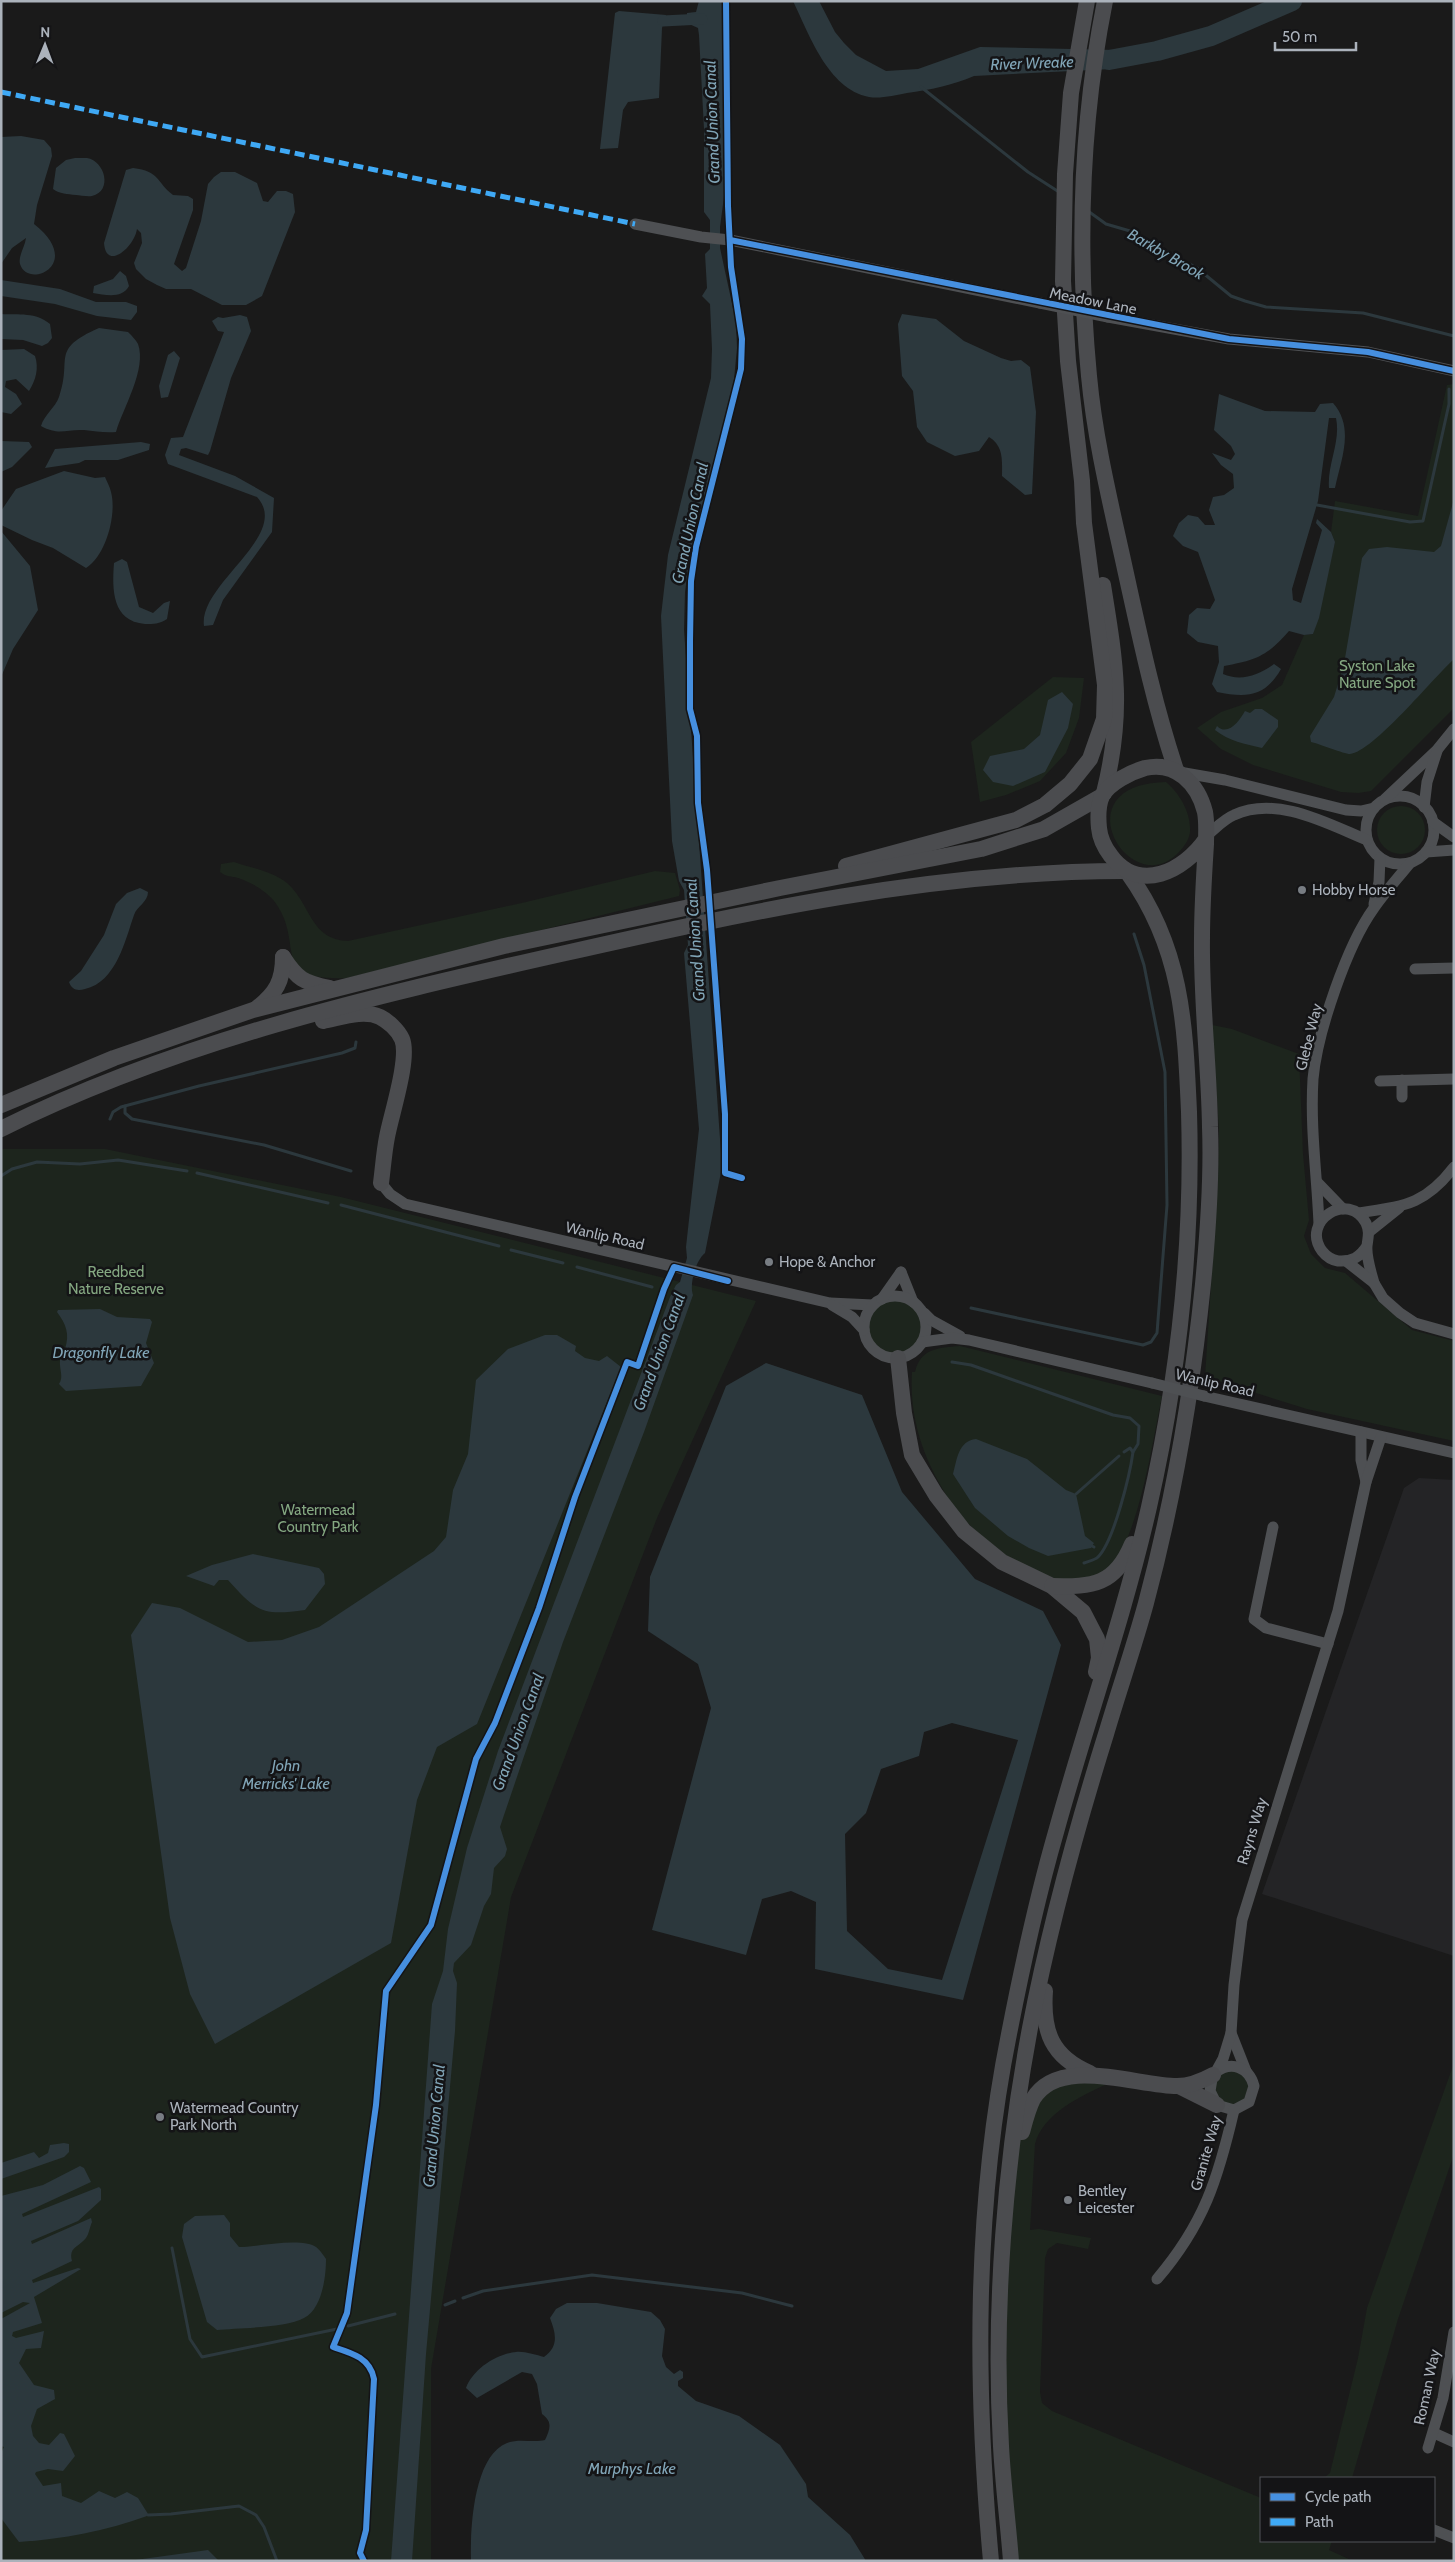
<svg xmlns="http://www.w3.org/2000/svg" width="1455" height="2562" font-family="Cabin,sans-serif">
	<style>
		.built { fill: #242426 }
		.green { fill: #1d251d }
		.water { fill: #2c383d; fill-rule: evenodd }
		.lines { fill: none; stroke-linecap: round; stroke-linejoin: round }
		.stream { stroke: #2c383d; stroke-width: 3 }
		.canal { stroke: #2c383d; stroke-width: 11 }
		.river { stroke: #2c383d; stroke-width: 20 }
		.minor { stroke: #4e5053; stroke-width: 11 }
		.highway { stroke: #4b4c4f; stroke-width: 16 }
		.minor-bridge { stroke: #4e5053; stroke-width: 11 }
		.quiet { stroke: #3fa9f5; stroke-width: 5; stroke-dasharray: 10 5; stroke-linecap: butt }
		.cycleway-casing { stroke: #141416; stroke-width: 9 }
		.cycleway { stroke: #468fdf; stroke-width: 6 }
		.poi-dot { fill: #787d83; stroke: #141416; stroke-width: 2 }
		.labels { text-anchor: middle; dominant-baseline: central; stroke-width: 5; stroke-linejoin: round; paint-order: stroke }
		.street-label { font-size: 15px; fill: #abb2bb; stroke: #141416 }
		.park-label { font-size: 15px; fill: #84a781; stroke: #141416 }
		.poi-label { font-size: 15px; fill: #abb2bb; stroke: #141416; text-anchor: start }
		.water-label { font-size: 16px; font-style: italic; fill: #81a5b7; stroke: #141416 }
	</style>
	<rect width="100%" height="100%" fill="#1a1a1a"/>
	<polygon class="built" points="1419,1478 1454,1480 1454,1956 1262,1894 1404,1488"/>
	<g class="green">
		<polygon points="1454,384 1454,708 1371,791 1358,793 1341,792 1253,765 1221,749 1197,728 1221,712 1262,698 1282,685 1304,635 1313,634 1335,542 1331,532 1335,501 1418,516 1447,385"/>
		<polygon points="1053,677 1084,678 1079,718 1066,753 1040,781 1006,795 980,802 971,742"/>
		<path d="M1166,782C1179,793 1190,811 1190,828C1191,838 1184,847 1177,854C1129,901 1060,784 1166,782Z"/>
		<circle cx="1401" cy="830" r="24"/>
		<path d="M234,862C251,868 272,871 287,883C311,904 310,940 348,941L526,902L655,871L675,873L680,890L679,896L347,978C266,981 307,944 274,901C266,891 251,882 238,878C231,876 226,877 220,872L221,864Z"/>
		<polygon points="1212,1025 1232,1029 1299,1054 1303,1154 1309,1220 1304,1236 1311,1254 1325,1268 1345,1273 1412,1330 1454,1341 1454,1441 1307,1409 1205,1377 1218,1179 1219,1130"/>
		<polygon points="1,1149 105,1149 341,1197 756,1301 657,1518 511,1897 431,2369 431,2561 1,2561"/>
		<circle cx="895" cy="1327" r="31"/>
		<path d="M960,1346L1162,1396C1153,1439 1139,1536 1111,1566C1067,1613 975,1540 950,1501C924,1461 909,1419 912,1372H915C921,1348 938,1348 960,1346Z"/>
		<polygon points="1454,2063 1454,2154 1398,2319 1352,2478 1324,2478 1330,2473 1358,2358 1367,2308"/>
		<polygon points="1241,2068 1253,2094 1227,2109 1210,2083 1213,2075"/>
		<path d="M1097,2076L1105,2085C1079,2097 1043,2114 1035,2144L1030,2230L1039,2229L1091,2238L1088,2249L1057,2243L1048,2249L1045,2258L1040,2392L1042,2403L1052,2411L1261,2498V2541H1332L1329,2550L1353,2561H1011L1005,2493L1008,2185L1025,2120L1042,2089Z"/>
	</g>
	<g class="water">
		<path d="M699,1H722L725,189L720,227V248L736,322L737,348L733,390L690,555L685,592L684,630L722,1167L705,1253C696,1260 689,1284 693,1295L644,1432L563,1642L504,1815L500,1827L507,1849L505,1856L494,1868L491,1894L484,1906L471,1945L454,1963L453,1971L457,1983L455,2031L426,2354L412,2561H391L432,2004L443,1971L448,1929L467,1848L498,1751L670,1297L676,1285L680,1282L687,1258L686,1247L699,1129L684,953L688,945L684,890L679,881L672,841L661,616L668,555L711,378L712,349L710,304L702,296L707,288L705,254L710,249V220L704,212V129L699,35L698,28L687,23V13L696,12Z"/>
		<path d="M793,1H819L835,32L844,43L856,55L886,71L918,69L980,47L1116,50L1133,47L1136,64L1112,69L974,76C953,85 930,90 907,93C895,95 881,99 869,97C828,89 809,34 793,1Z"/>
		<polygon points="619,11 666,15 662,28 659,98 628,102 623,110 618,148 600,149 615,13"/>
		<path d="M21,136L44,140L51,148L52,156L37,205L34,224C85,264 28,290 20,264C18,256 25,247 26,238L12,248L1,264V137Z"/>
		<path d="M75,158C79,158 83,158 87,158C105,161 113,191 92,196C87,197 80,195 76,195C67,194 60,194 53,189L56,168L66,160Z"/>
		<path d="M133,168C160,171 156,182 173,195L188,196L193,199V210L174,264L182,271L186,268L201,221L208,184L214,177L221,172H235L257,183L263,201L268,202L277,191H286L293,194L295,212L262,296L246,305H222L191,289H166L157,285L146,279L136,269L134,263L142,243L141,233L137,229C134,248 106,271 104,243L126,170Z"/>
		<path d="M120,271L126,276L129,286C122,299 106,295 93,293L94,286L113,279Z"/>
		<polygon points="1,280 60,289 96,302 126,302 137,306 137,312 131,320 97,316 55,304 1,296"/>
		<path d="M1,314C19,315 36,312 50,324L52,338L48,343L42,346L23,340L1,339Z"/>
		<path d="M902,314L936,319L964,341L1001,358L1011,361L1021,360L1030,367L1036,412L1032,494L1025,495L1002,476C1002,461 1004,446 989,437L979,451L955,456L927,442L917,427L913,391L902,376L898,324Z"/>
		<path d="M240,315L247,317L251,331L231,378L210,451L208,455L186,448L181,449L179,455L235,476L274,498L272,532L223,600L213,625L204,626C198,584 292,535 257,497L168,464L165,455L171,438L183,437L224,332L218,331L212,321L218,317L223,318Z"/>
		<path d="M99,328L128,332C131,335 136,340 138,344C147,369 123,408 116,432C104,433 95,431 84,430C66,429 59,436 41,426C44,415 55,408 59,397C73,358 49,350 99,328Z"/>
		<path d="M24,349L35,356C39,368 36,380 29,391L16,379L6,381L5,387L16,394L22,404L11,414L1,412V350Z"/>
		<polygon points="174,351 180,358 168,397 161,398 159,386 168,355"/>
		<path d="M1219,394L1265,411L1315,412L1320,404L1333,403C1355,428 1341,459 1335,488H1329C1327,464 1341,442 1336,418H1329L1318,501L1292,589L1293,600L1301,603L1322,530L1316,523L1317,519L1331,532L1335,542L1319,618L1313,634L1304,635L1289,631C1267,656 1257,660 1224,666L1223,674C1241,682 1259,675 1274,664L1281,669C1265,697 1247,698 1217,692L1212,684L1219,662L1218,646L1198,642L1187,633L1189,615L1197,608L1210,609L1215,600L1198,552L1183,546L1173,536L1179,523L1188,515L1198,517L1205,525H1215L1209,510L1213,497L1224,495L1234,488L1233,474L1221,465L1212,453L1231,460L1235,454L1231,446L1214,430Z"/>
		<polygon points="1,441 29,442 32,447 12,467 1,472"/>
		<polygon points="141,442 150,444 149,450 118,460 85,460 79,463 45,468 55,449"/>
		<path d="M64,471L95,478L105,477C107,482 110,487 111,492C117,514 106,556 86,568L53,548L32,540L1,525V511L16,489Z"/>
		<path d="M1454,499V659C1433,678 1373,752 1350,754C1344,754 1320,744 1311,742L1310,736L1334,697L1344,664L1362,558L1369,549L1387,547L1434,552L1441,546Z"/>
		<polygon points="1,531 30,566 38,610 13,649 1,677"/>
		<path d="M122,559L127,562L139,607L153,613L164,603L170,601L167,619C159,624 154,624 145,624C112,621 112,590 114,563Z"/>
		<polygon points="1062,692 1073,704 1068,728 1045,772 1013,786 993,782 983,770 990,756 1024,749 1040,735 1048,700"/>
		<path d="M1255,709H1262L1278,720V727L1262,748C1245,744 1229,741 1215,730L1217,726C1228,737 1240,720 1245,711L1250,713Z"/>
		<path d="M140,888L148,892C148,902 137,906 134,915C125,941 116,982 85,989C77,991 72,990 69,982L81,971L104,935L116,904L127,893Z"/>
		<path d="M100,1309L117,1317L150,1319L152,1322L146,1343L154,1363L141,1386L66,1391L59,1384C64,1377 59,1369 60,1360C60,1356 64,1353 65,1349C70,1334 66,1324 57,1312L58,1310Z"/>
		<polygon points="545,1335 557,1335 576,1346 575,1351 585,1358 599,1361 607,1356 621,1367 477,1724 437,1747 417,1800 391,1943 215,2044 190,1994 170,1918 131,1635 152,1603 180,1608 248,1642 282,1640 319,1627 434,1551 446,1537 453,1490 468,1454 476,1380 508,1349"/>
		<path d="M766,1363L862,1395L902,1492L975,1579L1043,1611L1061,1645L963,2000L815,1969L816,1902L791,1891L762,1899L746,1955L652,1930L711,1708L698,1664L648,1631L650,1577L726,1386ZM952,1723L1018,1740L942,1980L888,1969L847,1931L845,1834L866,1813L881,1769L919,1756L924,1732Z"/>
		<path d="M976,1439L1027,1459L1066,1490L1076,1494L1085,1536L1094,1543L1091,1548L1048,1556L1029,1548L1008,1536L975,1508L953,1474C957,1460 958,1441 976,1439Z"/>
		<path d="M253,1554L319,1568L324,1574L325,1584L305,1610C262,1616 257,1612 228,1580H219L214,1586L186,1576L212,1565Z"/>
		<polygon points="64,2143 69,2144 69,2152 64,2157 1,2179 1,2163 34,2152 39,2158 48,2153 50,2145"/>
		<path d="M80,2166L84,2168L91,2182L22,2214L23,2217L99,2187L101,2189V2200L78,2221L31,2241L32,2244L91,2218L92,2222C90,2226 89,2234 86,2238C79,2247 68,2247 72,2261L32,2280L33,2283L78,2268L81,2269L34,2297L42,2323L13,2332L12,2336L16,2338L44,2331L41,2348L26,2349L19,2363L34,2385L54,2390L55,2399L37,2409L31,2426L33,2436L39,2443L49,2445L60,2433L64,2434L75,2456L63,2471L48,2469L36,2472L35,2474L43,2486L61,2483L62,2496L81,2503L99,2491L115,2498L127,2492L138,2498L148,2514L147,2516C106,2531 63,2539 19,2542L1,2518V2453L4,2447L1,2446V2319L30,2303L23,2302L1,2313V2196L43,2185Z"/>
		<path d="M224,2215L230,2223V2236L239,2247C259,2247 300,2237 316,2247C320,2250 324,2256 326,2259C326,2277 322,2309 304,2318C286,2328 238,2328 217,2330L207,2322L182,2237L184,2224L195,2216Z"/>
		<path d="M567,2303H597L651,2312L660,2320L665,2329L662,2356L666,2367L674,2374L680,2370L683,2372V2378L678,2381V2386L696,2401L739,2416L780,2445L806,2484L808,2497L850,2535L866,2561H471C470,2531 473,2456 507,2443C519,2438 533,2443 545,2440C550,2429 553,2422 542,2414L537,2384L532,2374L522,2372L477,2398L466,2388C473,2369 496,2354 516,2352C524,2351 536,2355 544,2357C559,2346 556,2334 550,2318L556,2309Z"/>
		<polygon points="208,2550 219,2561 128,2561"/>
	</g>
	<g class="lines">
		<g class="stream">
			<polyline points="921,87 1028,172 1059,192"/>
			<polyline points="1088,211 1106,224 1130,231 1197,268 1231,296 1245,301 1266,307 1363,313 1454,336"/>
			<polyline points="1317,505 1410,522 1423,521 1449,404 1449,389"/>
			<polyline points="125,1106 125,1113 132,1119 264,1145 351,1171"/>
			<polyline points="110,1119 113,1112 121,1107 199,1086 342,1053 355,1048 356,1042"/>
			<polyline points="197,1173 328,1203"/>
			<polyline points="1,1176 12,1169 37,1162 80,1164 118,1160 187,1171"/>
			<polyline points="341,1205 499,1246"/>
			<polyline points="511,1250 563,1263"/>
			<polyline points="577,1267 652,1287"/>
			<polyline points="971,1308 1143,1345 1151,1342 1157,1333 1167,1205 1165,1072 1144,965 1134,934"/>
			<path d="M952,1362L971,1365L1113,1415L1130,1418L1139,1426L1138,1444L1133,1452C1130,1474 1114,1541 1098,1557C1095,1560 1089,1561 1084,1563"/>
			<polyline points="1124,1452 1130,1448 1133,1452"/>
			<polyline points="1076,1494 1119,1456"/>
			<polyline points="1092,1546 1094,1547"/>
			<polyline points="172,2248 190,2339 202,2357 337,2329"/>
			<polyline points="463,2298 483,2291 592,2275 742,2293 792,2306"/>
			<polyline points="445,2305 455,2301"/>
			<polyline points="348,2326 395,2314"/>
			<polyline points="148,2515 171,2514 239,2506 256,2515 264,2527 277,2561"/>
		</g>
		<polyline class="canal" points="663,21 702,19"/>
		<polyline class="river" points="1109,60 1157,51 1211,36 1292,1"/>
		<g class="minor">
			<polyline points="635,224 701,237 730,240 1040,303"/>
			<polyline points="1108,317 1229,339 1368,352 1454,371"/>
			<polyline points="1179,772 1225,780 1346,810 1361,811 1374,808"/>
			<circle cx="1400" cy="830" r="34"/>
			<polyline points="1385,799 1437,750 1454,729"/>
			<polyline points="1424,807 1427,782 1437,751"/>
			<polyline points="1433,822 1454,837"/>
			<path d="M1206,836C1215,829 1224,819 1234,815C1277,795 1328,824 1367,840"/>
			<polyline points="1426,852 1454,850"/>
			<polyline points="1374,904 1379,882 1380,858"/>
			<polyline points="1415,969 1454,968"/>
			<polyline points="1402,1080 1402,1097"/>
			<polyline points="1380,1081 1454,1079"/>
			<polyline points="1317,1182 1343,1209"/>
			<polyline points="381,1183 390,1194 405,1204 830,1303 873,1305"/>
			<path d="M1358,1213C1403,1206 1424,1206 1454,1167"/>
			<path d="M1319,1224C1317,1175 1310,1128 1313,1079C1317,1033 1347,945 1374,908C1385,892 1398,878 1410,863"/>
			<polyline points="1369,1232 1399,1208"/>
			<path d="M1367,1246C1360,1257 1352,1262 1338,1261C1332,1260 1326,1256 1322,1251C1300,1221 1349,1190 1366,1223C1370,1232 1368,1237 1367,1246C1366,1257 1371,1272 1374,1283"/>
			<polyline points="1346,1261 1374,1283 1383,1298 1400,1313 1415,1323 1454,1334"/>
			<polyline points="901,1272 913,1302"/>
			<circle cx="895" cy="1327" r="31"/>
			<polyline points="882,1299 901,1272"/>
			<polyline points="832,1305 852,1317 864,1330"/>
			<polyline points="924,1313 931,1320 960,1336"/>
			<polyline points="922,1342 952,1338 969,1340 1152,1383"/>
			<polyline points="1204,1396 1454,1453"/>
			<polyline points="1361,1432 1361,1460 1366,1482"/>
			<polyline points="1273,1527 1254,1619 1266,1628 1328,1644"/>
			<polyline points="1231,2033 1246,2071"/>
			<path d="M1215,2073C1231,2060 1249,2067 1254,2086L1249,2102L1234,2110L1217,2105L1210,2091L1212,2079L1223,2059L1231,2033L1234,1985L1242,1920L1338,1611L1366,1482L1381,1437"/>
			<path d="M1157,2279C1204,2224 1218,2179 1234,2110"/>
			<polyline points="1434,2433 1454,2442"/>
			<polyline points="1428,2448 1443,2398 1454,2332"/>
			<polyline points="1434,2530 1454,2538"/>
		</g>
		<g class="highway">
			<path d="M1105,1C1080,126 1077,249 1089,376C1095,441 1111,505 1125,569C1140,637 1154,704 1176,770"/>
			<path d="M1103,585C1116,665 1124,713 1104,793"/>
			<polyline points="846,866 1016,820 1045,805 1070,784 1090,759 1104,719 1105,685 1084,523 1082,481 1068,361 1063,281 1065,174 1071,93 1087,1"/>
			<path d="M283,957C297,979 304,983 330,988"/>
			<path d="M257,1008C276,993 283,981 283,957"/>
			<path d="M323,1021C340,1018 363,1009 380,1017C388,1021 398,1030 402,1039C410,1058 391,1115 387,1137C384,1152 383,1168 381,1183"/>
			<polyline points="1,1105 114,1058 253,1010 504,946 780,888 981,849 1044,829 1102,796"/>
			<path d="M1,1129C178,1041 370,997 561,954C747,912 934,871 1125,871"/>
			<polyline points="898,1358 904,1413 912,1455 936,1495 964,1531 1002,1562 1052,1586 1083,1612 1097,1639 1099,1658 1096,1672"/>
			<path d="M1052,1586C1093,1587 1115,1585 1132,1544"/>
			<path d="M1045,1991C1042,2032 1052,2057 1090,2073"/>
			<polyline points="1179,2086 1217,2105"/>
			<path d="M1022,2132C1025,2121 1028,2109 1033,2099C1059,2055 1137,2086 1177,2086C1191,2086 1202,2081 1213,2075"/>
			<path d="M991,2561C975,2386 974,2208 1009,2034C1022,1967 1037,1898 1056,1832C1086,1723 1124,1617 1149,1507C1178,1379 1193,1243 1189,1112C1185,1022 1182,948 1128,873"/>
			<path d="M1011,2561C1008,2522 1003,2484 1001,2446C993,2309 1005,2162 1030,2028C1049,1929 1076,1830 1106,1734C1119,1690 1134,1647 1146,1603C1174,1498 1192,1392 1203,1284C1208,1232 1212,1179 1210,1127C1209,1064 1201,1001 1202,938C1202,907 1204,875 1206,844C1206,833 1207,823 1205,812C1198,784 1176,761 1145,768C1131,772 1109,783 1102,796C1098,805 1098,818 1099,828C1100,839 1104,847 1111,856C1139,894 1184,871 1206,839"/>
		</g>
		<g class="minor-bridge">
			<polyline points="1040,303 1108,317"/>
			<polyline points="1152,1383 1204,1396"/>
		</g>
		<polyline class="quiet" points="1,92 635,224"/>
		<g class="cycleway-casing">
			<g id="cycleway">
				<polyline points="726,1 728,206 731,267 742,339 741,369 696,547 691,581 690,641 690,709 697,736 698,803 707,870 725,1114 725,1173 742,1178"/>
				<polyline points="730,240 1229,339 1368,352 1454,371"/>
				<path d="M364,2561L360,2553L366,2530L374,2379C370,2358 352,2353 333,2347L347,2313L376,2105L386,1991L431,1925L476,1759L495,1723L539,1608L575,1497L627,1362L638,1366L664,1289L674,1267L728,1281"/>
			</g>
		</g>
		<use href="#cycleway" class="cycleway"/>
	</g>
	<g class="poi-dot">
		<circle cx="1302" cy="890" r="5"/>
		<circle cx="769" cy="1262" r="5"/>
		<circle cx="160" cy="2117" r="5"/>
		<circle cx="1068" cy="2200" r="5"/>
	</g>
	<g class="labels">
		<g class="street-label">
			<text transform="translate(1093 301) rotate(11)">Meadow Lane</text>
			<text transform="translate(1309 1037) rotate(-76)">Glebe Way</text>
			<text transform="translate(605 1236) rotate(13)">Wanlip Road</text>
			<text transform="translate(1215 1383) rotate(13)">Wanlip Road</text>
			<text transform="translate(1252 1831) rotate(-73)">Rayns Way</text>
			<text transform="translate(1206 2153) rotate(-74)">Granite Way</text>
			<text transform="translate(1427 2387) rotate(-78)">Roman Way</text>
		</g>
		<g class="park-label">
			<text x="1377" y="666">Syston Lake<tspan x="1377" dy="17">Nature Spot</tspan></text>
			<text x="116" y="1272">Reedbed<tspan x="116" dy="17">Nature Reserve</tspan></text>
			<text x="318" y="1510">Watermead<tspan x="318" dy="17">Country Park</tspan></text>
		</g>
		<g class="poi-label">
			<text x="1312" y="890">Hobby Horse</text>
			<text x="779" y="1262">Hope &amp; Anchor</text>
			<text x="170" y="2108">Watermead Country<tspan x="170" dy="17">Park North</tspan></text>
			<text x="1078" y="2191">Bentley<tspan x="1078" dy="17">Leicester</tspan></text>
		</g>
		<g class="water-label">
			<text transform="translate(1032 63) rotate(-2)">River Wreake</text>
			<text transform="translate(712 122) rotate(-92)">Grand Union Canal</text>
			<text transform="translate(1166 254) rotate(30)">Barkby Brook</text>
			<text transform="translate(690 523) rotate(-78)">Grand Union Canal</text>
			<text transform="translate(695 940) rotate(-94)">Grand Union Canal</text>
			<text x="101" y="1352">Dragonfly Lake</text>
			<text transform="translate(659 1352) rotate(-70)">Grand Union Canal</text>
			<text transform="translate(518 1732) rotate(-70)">Grand Union Canal</text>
			<text x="286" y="1765">John<tspan x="286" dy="18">Merricks' Lake</tspan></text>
			<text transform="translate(434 2126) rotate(-85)">Grand Union Canal</text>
			<text x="632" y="2468">Murphys Lake</text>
		</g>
	</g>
	<rect width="1455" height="2562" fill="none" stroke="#abb2bb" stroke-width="5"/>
	<rect x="1260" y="2477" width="175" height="65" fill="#141416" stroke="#505358"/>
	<rect x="1270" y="2493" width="25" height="8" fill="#468fdf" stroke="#505358"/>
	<text x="1305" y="2502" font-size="15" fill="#abb2bb">Cycle path</text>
	<rect x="1270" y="2518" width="25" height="8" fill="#3fa9f5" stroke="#505358"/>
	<text x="1305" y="2527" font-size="15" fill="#abb2bb">Path</text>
	<g transform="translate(45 45) rotate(1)" stroke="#141416" stroke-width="4" paint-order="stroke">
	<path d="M0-4L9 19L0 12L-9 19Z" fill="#abb2bb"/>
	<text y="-8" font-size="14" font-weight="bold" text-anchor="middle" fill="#abb2bb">N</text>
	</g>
	<path d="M1275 42v8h81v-8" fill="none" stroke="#abb2bb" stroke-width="2.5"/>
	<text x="1282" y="42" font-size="15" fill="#abb2bb" stroke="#141416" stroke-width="4" paint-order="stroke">50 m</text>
</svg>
